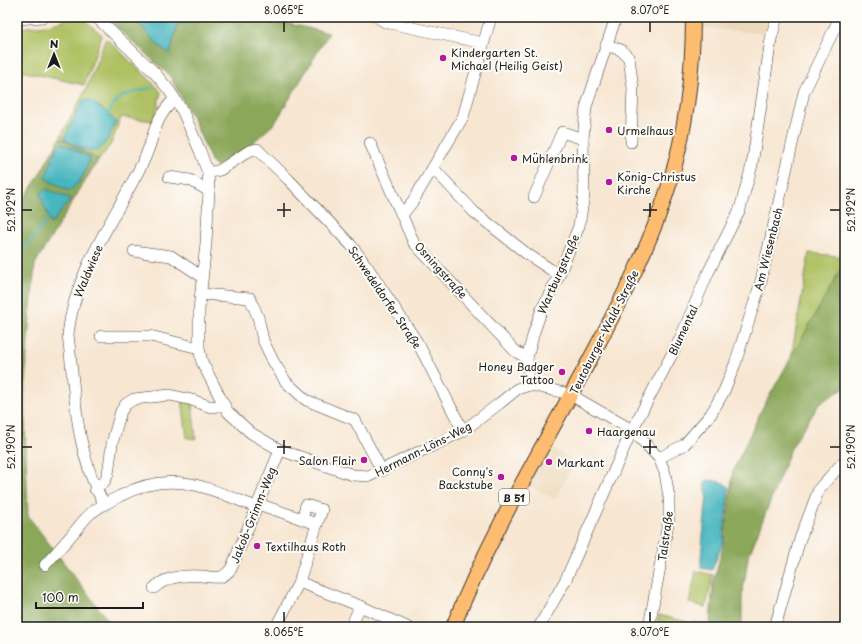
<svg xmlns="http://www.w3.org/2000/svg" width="862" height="644" font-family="'Playpen Sans',sans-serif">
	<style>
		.built { fill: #ecd8ba }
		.green { fill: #afc164; stroke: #666e40 }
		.forest { fill: #8ba75a; stroke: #54623b; fill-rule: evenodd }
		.water { fill: #47b6bf; stroke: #32696e }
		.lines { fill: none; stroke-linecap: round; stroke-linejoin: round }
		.stream { stroke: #47b6bf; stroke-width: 2 }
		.minor-casing { stroke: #3d3a37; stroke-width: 12 }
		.major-casing { stroke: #3d3a37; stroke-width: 16 }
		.minor { stroke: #fff; stroke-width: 11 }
		.major { stroke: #fdbc6f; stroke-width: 14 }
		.ticks { fill: none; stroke: #1c1c1c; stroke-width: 1.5 }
		.poi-dot { fill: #b5179e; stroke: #fdfcf7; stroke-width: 1.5 }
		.labels { text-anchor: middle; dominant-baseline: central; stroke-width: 4; stroke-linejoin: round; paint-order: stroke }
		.shield { fill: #fdfcf7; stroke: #605f5e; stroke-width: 1 }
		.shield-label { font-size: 10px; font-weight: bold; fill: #1c1c1c }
		.poi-label { font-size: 11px; fill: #1c1c1c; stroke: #fdfcf7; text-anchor: start }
		.street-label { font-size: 11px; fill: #1c1c1c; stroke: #fdfcf7 }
		.neatline { fill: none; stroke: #1c1c1c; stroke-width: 1.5 }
		.ticks-label { font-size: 10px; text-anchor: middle; fill: #1c1c1c }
	</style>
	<rect width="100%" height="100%" fill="#fdfcf7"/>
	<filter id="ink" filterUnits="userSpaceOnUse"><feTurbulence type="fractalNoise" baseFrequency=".025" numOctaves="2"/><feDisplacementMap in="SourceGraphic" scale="8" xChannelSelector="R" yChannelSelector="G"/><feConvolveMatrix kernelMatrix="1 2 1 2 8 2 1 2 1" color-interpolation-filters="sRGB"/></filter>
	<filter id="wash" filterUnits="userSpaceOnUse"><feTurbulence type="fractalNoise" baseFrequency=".012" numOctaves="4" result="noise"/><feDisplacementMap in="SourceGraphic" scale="16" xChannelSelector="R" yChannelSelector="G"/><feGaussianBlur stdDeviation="0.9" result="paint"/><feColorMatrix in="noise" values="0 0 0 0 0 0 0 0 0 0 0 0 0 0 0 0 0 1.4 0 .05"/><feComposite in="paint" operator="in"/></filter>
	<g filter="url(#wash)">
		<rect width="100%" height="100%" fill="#f7e6d1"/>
		<g class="built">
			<polygon points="703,17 775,17 769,34 703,28"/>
			<polygon points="549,447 575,461 555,499 528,485"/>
		</g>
		<g class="green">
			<polygon points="75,17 83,19 102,35 84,85 17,70 17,28 49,25"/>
			<polygon points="107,39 149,79 161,92 154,121 121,117 111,144 99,160 60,138 87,87 105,40"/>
			<polygon points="809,253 845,257 845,262 791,358"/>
			<polygon points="845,309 845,333 837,326"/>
			<polygon points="182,399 192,402 196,439 187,438"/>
			<polygon points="696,571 713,575 706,607 689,603"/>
			<polygon points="659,615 688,622 687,627 656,627"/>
		</g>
		<g class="forest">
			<polygon points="106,17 134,17 158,45 170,54 179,17 273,17 285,23 329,33 275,123 249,146 217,166 212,163 194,121 170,76"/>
			<path d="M60,138L99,160L93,168L35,264L28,339L24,397L28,516L113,627H17V209L37,179ZM62,143L90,158L69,191L45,178Z"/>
			<polygon points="845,262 845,309 837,326 845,333 845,388 820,403 791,448 748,558 742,597 742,627 689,627 690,622 710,625 713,584 724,543 733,471 762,409"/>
		</g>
		<g class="water">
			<polygon points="134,17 179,17 170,54 158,45"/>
			<polygon points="83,100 90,100 108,113 116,122 107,141 98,151 83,149 64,139"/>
			<path d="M62,143L90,158C85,172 82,182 69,191L45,178L57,148Z"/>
			<polygon points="46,189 71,199 51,224 40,194"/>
			<path d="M707,480C715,481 725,481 729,488L723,542L712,570L701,568V557L707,494L704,485Z"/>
		</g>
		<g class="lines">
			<g class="stream">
				<path d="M108,113C118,93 131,93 152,88"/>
				<polyline points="17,258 18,255 30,242 49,217"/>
				<polyline points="17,294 20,310 17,311"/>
			</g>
		</g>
	</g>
	<g filter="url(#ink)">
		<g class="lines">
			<g class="minor-casing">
				<g id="minor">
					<polyline points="96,17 154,72 169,90 183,112 200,151 208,173 209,191 206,243 199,310 199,348 202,362 224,405 228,412 251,433 280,450 353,475 369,476 463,431 500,403 517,389 530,385 561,392 571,395 632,430 659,458 665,473 669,497 669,518 650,621 650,627"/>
					<polyline points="377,17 385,22 483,43"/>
					<polyline points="17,19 43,17"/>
					<polyline points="606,45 621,50 629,58 633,88 631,142"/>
					<polyline points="370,143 414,243 515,351 527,358"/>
					<polyline points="433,168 474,212 527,254 559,275"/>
					<polyline points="208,173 220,170 249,151 257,149 289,180 351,245 368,268 419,345 463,431"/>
					<polyline points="169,177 190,180 209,191"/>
					<polyline points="534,197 562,132 583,139"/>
					<polyline points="402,215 413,201 463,117 491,17"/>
					<polyline points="134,251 171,256 201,276"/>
					<polyline points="201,294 250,298 258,317 263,340 273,361 286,382 306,400 355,420 382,471"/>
					<polyline points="101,336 150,336 199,348"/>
					<polyline points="530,385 527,358 534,332 542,309 559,275 579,226 584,195 583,139 586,107 616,17"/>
					<polyline points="659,458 684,445 711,414 724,391 735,364 760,285 804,92 840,17"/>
					<polyline points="95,489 104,482 108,474 112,444 117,425 121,411 126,404 134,399 170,395 192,400 211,407 224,405"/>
					<path d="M104,504C75,453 75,392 68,334C75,270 116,217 144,160C155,136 153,119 175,99"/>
					<polyline points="258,504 317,524 299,582 276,627"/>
					<polyline points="302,519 306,505 322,510 317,524"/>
					<path d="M45,565C55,554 65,543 75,531C80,525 85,518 91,513C100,506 110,501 120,496C172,468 207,488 256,507"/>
					<polyline points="299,582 360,606 407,627"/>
					<path d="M154,588C166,576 187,575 202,576C208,577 215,578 221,577C226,575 228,572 231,569L280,450"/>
					<polyline points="351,627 360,606"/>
					<polyline points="539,627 566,579 632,430 680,339 708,273 740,209 752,165 771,39 777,17"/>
					<polyline points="775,627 800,539 819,489 845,460"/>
					<polyline points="845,627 845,626"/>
				</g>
			</g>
			<g class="major-casing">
				<path id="major" d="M453,627C492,529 548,439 597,346C626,291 652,241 670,182C686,130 693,71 693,17"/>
			</g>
			<use href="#minor" class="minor"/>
			<use href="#major" class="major"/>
		</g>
	</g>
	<path class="ticks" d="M284,22V32M650,22V32M284,203V217M650,203V217M22,210H32M277,210H291M643,210H657M830,210H840M284,440V454M650,440V454M22,447H32M277,447H291M643,447H657M830,447H840M284,612V622M650,612V622"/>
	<g class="poi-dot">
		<circle cx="443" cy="58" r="4"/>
		<circle cx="609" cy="130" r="4"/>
		<circle cx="514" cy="158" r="4"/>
		<circle cx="609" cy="182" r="4"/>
		<circle cx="562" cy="372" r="4"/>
		<circle cx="589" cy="431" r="4"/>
		<circle cx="364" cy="460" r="4"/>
		<circle cx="549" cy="462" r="4"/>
		<circle cx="501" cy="477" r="4"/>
		<circle cx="257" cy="546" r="4"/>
	</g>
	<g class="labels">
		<rect class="shield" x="499" y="489" width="30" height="16" rx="3"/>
		<g class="shield-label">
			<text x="514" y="497">B 51</text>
		</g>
		<g class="poi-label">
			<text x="451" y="52">Kindergarten St.<tspan x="451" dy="13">Michael (Heilig Geist)</tspan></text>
			<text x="617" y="130">Urmelhaus</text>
			<text x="522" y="158">Mühlenbrink</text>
			<text x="617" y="176">König-Christus<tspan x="617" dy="13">Kirche</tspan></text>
			<text x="554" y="366" text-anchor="end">Honey Badger<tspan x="554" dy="13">Tattoo</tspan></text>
			<text x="597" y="431">Haargenau</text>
			<text x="356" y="460" text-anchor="end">Salon Flair</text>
			<text x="557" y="462">Markant</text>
			<text x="493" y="471" text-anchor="end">Conny's<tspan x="493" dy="13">Backstube</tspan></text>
			<text x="265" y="546">Textilhaus Roth</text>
		</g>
		<g class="street-label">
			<text transform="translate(768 249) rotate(-76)">Am Wiesenbach</text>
			<text transform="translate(441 270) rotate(48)">Osningstraße</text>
			<text transform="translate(88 271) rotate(-67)">Waldwiese</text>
			<text transform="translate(558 274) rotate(-66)">Wartburgstraße</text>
			<text transform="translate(385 297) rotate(56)">Schwedeldorfer Straße</text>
			<text transform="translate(683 330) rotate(-65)">Blumental</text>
			<text transform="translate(604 332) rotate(-63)">Teutoburger-Wald-Straße</text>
			<text transform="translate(423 449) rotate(-27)">Hermann-Löns-Weg</text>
			<text transform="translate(253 515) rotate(-68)">Jakob-Grimm-Weg</text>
			<text transform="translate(665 536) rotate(-82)">Talstraße</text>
		</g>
	</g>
	<rect width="862" height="644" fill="none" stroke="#fdfcf7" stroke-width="44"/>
	<g transform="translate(54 54)" stroke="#fdfcf7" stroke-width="3" paint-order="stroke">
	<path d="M0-3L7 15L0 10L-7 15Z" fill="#1c1c1c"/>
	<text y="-6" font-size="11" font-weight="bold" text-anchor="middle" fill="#1c1c1c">N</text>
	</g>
	<path d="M36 602v6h107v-6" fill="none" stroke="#1c1c1c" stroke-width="2"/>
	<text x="42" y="602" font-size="12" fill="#1c1c1c" stroke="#fdfcf7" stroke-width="3" paint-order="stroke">100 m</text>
	<rect x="22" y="22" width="818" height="600" class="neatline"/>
	<g class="ticks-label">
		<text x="284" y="14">8.065°E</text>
		<text x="650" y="14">8.070°E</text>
		<text transform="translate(11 210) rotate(-90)" y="4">52.192°N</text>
		<text transform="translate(851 210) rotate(-90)" y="4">52.192°N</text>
		<text transform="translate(11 447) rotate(-90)" y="4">52.190°N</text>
		<text transform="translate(851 447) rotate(-90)" y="4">52.190°N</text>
		<text x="284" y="636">8.065°E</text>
		<text x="650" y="636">8.070°E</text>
	</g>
</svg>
